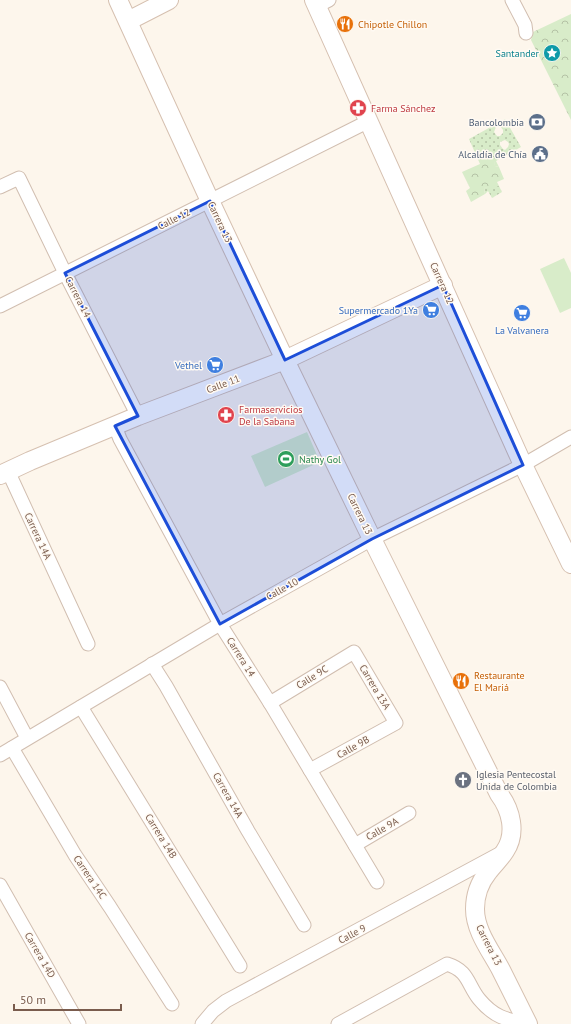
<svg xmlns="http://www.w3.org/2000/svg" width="571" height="1024" font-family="'PT Sans',sans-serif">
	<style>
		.grass { fill: url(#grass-dots); fill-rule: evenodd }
		.forest { fill: url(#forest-crowns) }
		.garden { fill: #d8ecc9 }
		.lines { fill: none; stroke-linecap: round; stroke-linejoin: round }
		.street-casing { stroke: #d1beb0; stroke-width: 15 }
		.secondary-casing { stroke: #d6c0b0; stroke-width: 20 }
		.street { stroke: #fff; stroke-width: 13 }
		.secondary { stroke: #fff; stroke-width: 18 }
		.marked { fill: #1d4ed8; fill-opacity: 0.2; stroke: #1d4ed8; stroke-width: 3; stroke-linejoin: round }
		.labels { text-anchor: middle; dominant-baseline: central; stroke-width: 3; stroke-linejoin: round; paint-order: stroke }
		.food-label { font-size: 10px; fill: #c56008; stroke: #fffaf3; text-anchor: start }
		.culture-label { font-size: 10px; fill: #0d838f; stroke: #fffaf3; text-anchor: end }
		.health-label { font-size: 10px; fill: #be3a42; stroke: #fffaf3; text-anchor: start }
		.service-label { font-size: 10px; fill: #4e5e75; stroke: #fffaf3; text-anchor: end }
		.street-label { font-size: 10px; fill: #7a5c4d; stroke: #fffaf3 }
		.shop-label { font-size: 10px; fill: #366cbe; stroke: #fffaf3; text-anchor: end }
		.leisure-label { font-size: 10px; fill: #27864d; stroke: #fffaf3; text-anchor: start }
		.worship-label { font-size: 10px; fill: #5b616d; stroke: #fffaf3; text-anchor: start }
	</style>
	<defs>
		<pattern id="grass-dots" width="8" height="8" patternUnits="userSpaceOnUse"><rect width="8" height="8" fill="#d8ecc9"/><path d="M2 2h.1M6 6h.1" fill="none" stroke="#b4c2a5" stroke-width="1.8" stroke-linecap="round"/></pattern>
		<pattern id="forest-crowns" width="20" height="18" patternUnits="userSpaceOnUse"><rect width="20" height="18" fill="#d8ecc9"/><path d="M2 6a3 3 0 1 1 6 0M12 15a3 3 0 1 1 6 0" fill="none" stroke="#b4c2a5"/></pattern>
	</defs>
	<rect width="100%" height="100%" fill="#fdf6ec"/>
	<g class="grass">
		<path d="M505,119L521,147L496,161L499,167L495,166L494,161L488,149L476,155L469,139ZM496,127H501L503,130V133L500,136H497L494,132ZM505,140L508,142L509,144L508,147L505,150L503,149L500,145V142Z"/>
		<polygon points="492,186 499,186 502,192 492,198 488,191 485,194 484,188"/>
	</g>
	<g class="forest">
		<polygon points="571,14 571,120 531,40 533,32"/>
		<polygon points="488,149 494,153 495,166 499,167 504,179 497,182 499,186 484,188 485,194 471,202 466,191 470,188 462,172 480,164 476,155"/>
	</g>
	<g class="garden">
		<polygon points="564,258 571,273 571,308 560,313 540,269"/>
		<polygon points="307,432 320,462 265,487 251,456"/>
	</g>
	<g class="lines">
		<g class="street-casing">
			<g id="street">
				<polyline points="512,0 525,25 526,33"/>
				<polyline points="317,6 329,0"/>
				<polyline points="0,187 19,178 65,273 138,416"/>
				<polyline points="0,306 369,121"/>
				<polyline points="115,426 120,439 220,624 270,703 377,882"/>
				<polyline points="8,471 88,644"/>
				<polyline points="152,664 166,686 248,831 304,925"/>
				<polyline points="0,687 27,738"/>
				<polyline points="270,703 354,652 396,723 310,770"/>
				<polyline points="81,707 240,966"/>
				<polyline points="12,748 75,855 110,907 172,1004"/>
				<polyline points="0,755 220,624 372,539 523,465 571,437"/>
				<polyline points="355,845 409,813"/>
				<polyline points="0,885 79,1024"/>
				<polyline points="202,1024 213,1011 226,1001 499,854"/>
				<path d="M338,1024L447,964C469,971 467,984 479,999C493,1016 506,1021 527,1022"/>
			</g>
		</g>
		<g class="secondary-casing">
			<g id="secondary">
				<path d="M118,0L210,201L285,360L372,539L499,794C511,810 517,833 505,851C500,859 493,865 488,872C480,882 475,895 475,909C475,931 491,951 501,970C510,988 519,1006 528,1024"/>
				<polyline points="314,0 523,465 571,564"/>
				<polyline points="128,21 169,0"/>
				<polyline points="0,475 30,461 138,416 285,360 443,285"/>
			</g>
		</g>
		<use href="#street" class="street"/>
		<use href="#secondary" class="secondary"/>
	</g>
	<path class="marked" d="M210,201L285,360L443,285L523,465L372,539L220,624L115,426L138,416L65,273Z"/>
	<defs>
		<g id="restaurant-disc" transform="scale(0.9)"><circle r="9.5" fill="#e8710a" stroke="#fffaf3"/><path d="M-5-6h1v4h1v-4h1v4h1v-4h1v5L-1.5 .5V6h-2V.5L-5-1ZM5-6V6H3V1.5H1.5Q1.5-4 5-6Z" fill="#fff"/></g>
		<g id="sight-disc" transform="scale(0.9)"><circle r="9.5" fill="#0f9aa8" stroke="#fffaf3"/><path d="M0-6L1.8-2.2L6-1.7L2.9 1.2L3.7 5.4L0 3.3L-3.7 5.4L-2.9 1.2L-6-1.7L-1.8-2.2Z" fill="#fff"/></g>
		<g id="pharmacy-disc" transform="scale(0.9)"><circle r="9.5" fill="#e0444e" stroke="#fffaf3"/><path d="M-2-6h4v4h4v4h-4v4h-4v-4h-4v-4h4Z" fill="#fff"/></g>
		<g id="bank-disc" transform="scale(0.9)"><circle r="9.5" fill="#5c6f8a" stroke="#fffaf3"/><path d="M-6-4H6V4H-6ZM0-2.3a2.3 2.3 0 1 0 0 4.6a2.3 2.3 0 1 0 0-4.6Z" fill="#fff"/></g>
		<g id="civic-disc" transform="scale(0.9)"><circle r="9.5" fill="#5c6f8a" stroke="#fffaf3"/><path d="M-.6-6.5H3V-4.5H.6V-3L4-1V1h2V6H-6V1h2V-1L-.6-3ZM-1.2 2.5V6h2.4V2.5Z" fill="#fff"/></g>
		<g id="supermarket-disc" transform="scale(0.9)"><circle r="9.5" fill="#3f7fe0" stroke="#fffaf3"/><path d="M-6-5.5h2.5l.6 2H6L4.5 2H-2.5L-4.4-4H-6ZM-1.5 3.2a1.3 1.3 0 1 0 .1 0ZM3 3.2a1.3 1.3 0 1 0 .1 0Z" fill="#fff"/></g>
		<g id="stadium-disc" transform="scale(0.9)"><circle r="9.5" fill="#2e9e5b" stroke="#fffaf3"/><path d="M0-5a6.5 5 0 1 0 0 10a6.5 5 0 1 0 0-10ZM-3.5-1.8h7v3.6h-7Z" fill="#fff"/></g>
		<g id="church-disc" transform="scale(0.9)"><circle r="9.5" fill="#6b7280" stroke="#fffaf3"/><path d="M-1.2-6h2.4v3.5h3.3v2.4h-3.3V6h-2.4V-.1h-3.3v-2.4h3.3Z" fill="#fff"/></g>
	</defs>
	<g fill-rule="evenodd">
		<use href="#restaurant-disc" x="345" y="24"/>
		<use href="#sight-disc" x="552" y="53"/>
		<use href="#pharmacy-disc" x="358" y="108"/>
		<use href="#bank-disc" x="537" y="122"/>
		<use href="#civic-disc" x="540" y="154"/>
		<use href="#supermarket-disc" x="431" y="310"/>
		<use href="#supermarket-disc" x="522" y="313"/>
		<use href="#supermarket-disc" x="215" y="365"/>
		<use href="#pharmacy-disc" x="226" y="415"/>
		<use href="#stadium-disc" x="286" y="459"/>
		<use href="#restaurant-disc" x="461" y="681"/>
		<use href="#church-disc" x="463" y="780"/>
	</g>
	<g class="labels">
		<g class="food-label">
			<text x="358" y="24">Chipotle Chillon</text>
			<text x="474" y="675">Restaurante<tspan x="474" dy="12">El Mariá</tspan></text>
		</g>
		<g class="culture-label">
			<text x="539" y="53">Santander</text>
		</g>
		<g class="health-label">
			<text x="371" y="108">Farma Sánchez</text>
			<text x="239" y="409">Farmaservicios<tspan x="239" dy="12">De la Sabana</tspan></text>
		</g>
		<g class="service-label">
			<text x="524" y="122">Bancolombia</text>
			<text x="527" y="154">Alcaldía de Chía</text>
		</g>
		<g class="street-label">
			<text transform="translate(174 219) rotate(-27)">Calle 12</text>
			<text transform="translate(220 222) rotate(65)">Carrera 13</text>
			<text transform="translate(442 283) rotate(66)">Carrera 12</text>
			<text transform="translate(78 297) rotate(63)">Carrera 14</text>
			<text transform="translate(223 384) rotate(-21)">Calle 11</text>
			<text transform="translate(360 514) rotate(64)">Carrera 13</text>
			<text transform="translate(38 536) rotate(65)">Carrera 14A</text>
			<text transform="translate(282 589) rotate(-29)">Calle 10</text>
			<text transform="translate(241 657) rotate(58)">Carrera 14</text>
			<text transform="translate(312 677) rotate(-32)">Calle 9C</text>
			<text transform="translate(375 687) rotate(59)">Carrera 13A</text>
			<text transform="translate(353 747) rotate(-29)">Calle 9B</text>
			<text transform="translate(228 795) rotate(60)">Carrera 14A</text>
			<text transform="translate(382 829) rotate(-30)">Calle 9A</text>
			<text transform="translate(161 836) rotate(58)">Carrera 14B</text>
			<text transform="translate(90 877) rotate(56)">Carrera 14C</text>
			<text transform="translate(352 934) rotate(-28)">Calle 9</text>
			<text transform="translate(489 945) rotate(63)">Carrera 13</text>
			<text transform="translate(40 955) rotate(60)">Carrera 14D</text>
		</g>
		<g class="shop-label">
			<text x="418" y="310">Supermercado 1Ya</text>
			<text x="522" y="330" text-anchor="middle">La Valvanera</text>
			<text x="202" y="365">Vethel</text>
		</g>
		<g class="leisure-label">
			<text x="299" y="459">Nathy Gol</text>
		</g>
		<g class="worship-label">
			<text x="476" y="774">Iglesia Pentecostal<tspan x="476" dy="12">Unida de Colombia</tspan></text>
		</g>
	</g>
	<path d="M14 1004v6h107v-6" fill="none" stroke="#7a5c4d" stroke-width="2"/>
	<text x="20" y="1004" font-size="12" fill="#7a5c4d" stroke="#fffaf3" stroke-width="3" paint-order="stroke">50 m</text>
</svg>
